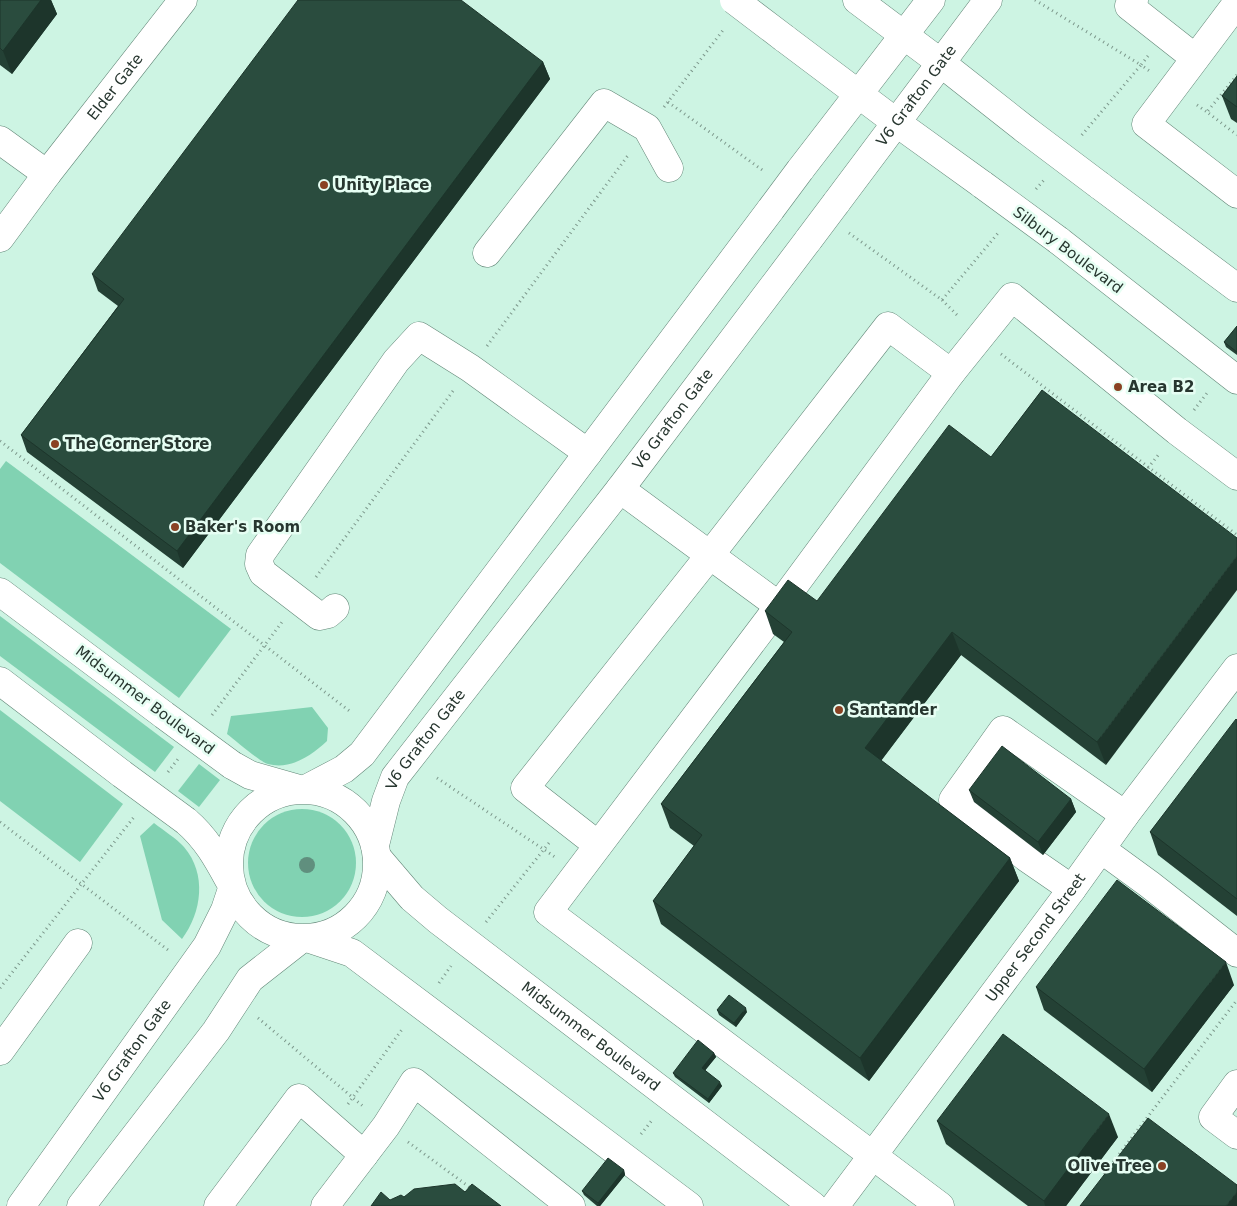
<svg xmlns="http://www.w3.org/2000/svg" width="1237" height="1206" font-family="'DejaVu Sans',sans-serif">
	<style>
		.green { fill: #81d2b2 }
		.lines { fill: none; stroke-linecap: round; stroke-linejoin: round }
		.minor-casing { stroke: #628677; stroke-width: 29 }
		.path { stroke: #7c978b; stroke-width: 3; stroke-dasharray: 1 4; stroke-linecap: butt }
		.minor { stroke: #fff; stroke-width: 28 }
		.minor-bridge-casing { stroke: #628677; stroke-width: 29; stroke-linecap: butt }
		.minor-bridge { stroke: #fff; stroke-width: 28 }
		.tree { fill: #608f7e }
		.wall { fill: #244135 }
		.shaded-wall { fill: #1d352b }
		.building { fill: #2a4c3e; stroke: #1d352b }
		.poi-dot { fill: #8a4223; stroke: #e6fef3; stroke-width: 2 }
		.labels { text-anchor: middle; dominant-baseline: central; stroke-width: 5; stroke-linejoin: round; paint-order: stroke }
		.street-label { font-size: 15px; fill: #27362f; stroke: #e6fef3 }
		.poi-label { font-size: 15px; font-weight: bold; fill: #27362f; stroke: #e6fef3; text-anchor: start }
	</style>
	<rect width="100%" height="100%" fill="#cdf4e3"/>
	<g class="green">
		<polygon points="6,461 231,629 179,698 0,563 0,469"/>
		<polygon points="0,616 174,747 155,772 0,656"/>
		<path d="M312,707L328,728L327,741C311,756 290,770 268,764C260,762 235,740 227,734L231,716Z"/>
		<polygon points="0,710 123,804 80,862 0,801"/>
		<polygon points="199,764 220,780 199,807 178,791"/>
		<circle cx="302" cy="863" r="54"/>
		<path d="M154,823C164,831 176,838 184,847C207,874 202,912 182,939L162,920L140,836Z"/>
	</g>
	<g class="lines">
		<g class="minor-casing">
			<g id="minor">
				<polyline points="857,0 941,63 1026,130"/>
				<polyline points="1134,0 1129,6 1195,58"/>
				<polyline points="1237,3 1146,124 1237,194"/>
				<polyline points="784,38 897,123 983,185"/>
				<polyline points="0,140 47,174"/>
				<polyline points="800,170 931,0"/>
				<polyline points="1099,185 1237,288"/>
				<path id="s1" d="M836,203L988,0"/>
				<path id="s2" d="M0,238L47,174L183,0"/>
				<polyline points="1058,240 1237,380"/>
				<polyline points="487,253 604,103 647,128 669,168"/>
				<polyline points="620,489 779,606"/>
				<polyline points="0,592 164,715"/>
				<polyline points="335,608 328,614 319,616 263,573 259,564 260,555 396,361 419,336 470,368 588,453"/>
				<polyline points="0,681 122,774"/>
				<polyline points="232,765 250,775 299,789"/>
				<polyline points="306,789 344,769 362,754 771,209"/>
				<circle cx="303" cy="864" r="74"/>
				<path d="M186,821C206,838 217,858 229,880"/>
				<path id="s3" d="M375,845L386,801L395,777L620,489L809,239"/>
				<polyline points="598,845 525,788 710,555 888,326 951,373"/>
				<polyline points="1101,849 1149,884 1237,953"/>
				<path id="s4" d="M377,857L412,898L438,920L813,1206"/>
				<polyline points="1072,889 1027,858 953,800 1003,730 1125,815"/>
				<polyline points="310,939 352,953 689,1206"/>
				<polyline points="0,1051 78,943"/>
				<polyline points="1237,1084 1213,1117 1237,1135"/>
				<path id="s5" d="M21,1206L207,946L225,910L232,889"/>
				<polyline points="81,1206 216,1031 250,979 301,939"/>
				<polyline points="218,1206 299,1098 364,1155"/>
				<polyline points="325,1206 386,1126 414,1082 571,1206"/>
				<path id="s6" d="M835,1206L1072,889L1125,815L1237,668"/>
				<polyline points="940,1206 548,912 779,606 951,373 1012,297 1177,431 1237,476"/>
			</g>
		</g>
		<g class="path">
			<polyline points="1035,0 1141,65 1081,136"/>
			<polyline points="1148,56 1141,65 1151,72"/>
			<polyline points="1237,75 1207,112 1237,135"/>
			<polyline points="668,102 765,172"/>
			<polyline points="1197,105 1207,112"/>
			<polyline points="664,107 724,29"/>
			<polyline points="1036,189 1045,179"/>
			<polyline points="849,233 942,300 999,232"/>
			<polyline points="942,300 959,317"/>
			<polyline points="487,346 629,154"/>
			<polyline points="1001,354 1237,535"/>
			<polyline points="1194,410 1207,393"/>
			<polyline points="0,441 352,713"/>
			<polyline points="1148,468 1159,454"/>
			<polyline points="316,577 453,391"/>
			<polyline points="212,715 282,622"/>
			<polyline points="168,772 178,759"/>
			<polyline points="437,778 555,857"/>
			<polyline points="0,822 168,950"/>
			<polyline points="486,922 549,843"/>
			<polyline points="439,983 451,966"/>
			<polyline points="0,988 134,817"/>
			<polyline points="258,1018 364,1107"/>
			<polyline points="348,1104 403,1028"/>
			<polyline points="641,1134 653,1119"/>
			<polyline points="408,1142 472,1189"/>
			<polyline points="1104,1174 1237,1000"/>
		</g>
		<use href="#minor" class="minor"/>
		<g class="minor-bridge-casing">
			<g id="minor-bridge">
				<polyline points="734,0 784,38"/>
				<polyline points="1026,130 1099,185"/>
				<polyline points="983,185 1058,240"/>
				<polyline points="771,209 800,170"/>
				<polyline points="809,239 836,203"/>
				<polyline points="164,715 232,765"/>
				<polyline points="122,774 186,821"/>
			</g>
		</g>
		<use href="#minor-bridge" class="minor-bridge"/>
	</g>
	<circle class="tree" cx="307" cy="865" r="8"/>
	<g class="wall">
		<polygon points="0,0 51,0 57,14 12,74 0,65"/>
		<polygon points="543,62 550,79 183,568 27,452 21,435 118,306 98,291 92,274"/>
		<polygon points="1237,76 1237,123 1231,119 1222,96"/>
		<polygon points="1237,326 1237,355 1226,347 1224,342"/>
		<polygon points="1042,390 1106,765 961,655 881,761 1010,858 1019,881 869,1081 661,924 653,901 694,846 670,828 661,804 784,642 773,634 765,611 817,601 991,457"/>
		<polygon points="1237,720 1237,916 1158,855 1150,832"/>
		<polygon points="969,790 1071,799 1076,812 1043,855 974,802"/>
		<polygon points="1234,985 1152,1092 1044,1010 1036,987"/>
		<polygon points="717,1010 747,1012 736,1027 719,1015"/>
		<polygon points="714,1053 716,1057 705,1070 722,1086 709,1103 675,1077 673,1073"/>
		<polygon points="937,1121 1118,1137 1066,1206 1028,1206 946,1144"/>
		<polygon points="624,1170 625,1175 600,1206 597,1206 584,1195 582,1191"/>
	</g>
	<g class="shaded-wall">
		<polygon points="41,0 51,0 57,14 12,74 3,51"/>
		<polygon points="543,62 550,79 183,568 177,551"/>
		<polygon points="1237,556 1237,590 1106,765 1097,742"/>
		<polygon points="952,632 961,655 873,771 865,748"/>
		<polygon points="1071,799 1076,812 1043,855 1038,842"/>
		<polygon points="1010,858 1019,881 869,1081 860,1058"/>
		<polygon points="1226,962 1234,985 1152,1092 1144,1069"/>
		<polygon points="746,1008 747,1012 736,1027 734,1023"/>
		<polygon points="714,1053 716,1057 704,1072 702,1068"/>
		<polygon points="720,1082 722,1086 709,1103 708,1099"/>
		<polygon points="1109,1114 1118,1137 1066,1206 1045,1206 1044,1201"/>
		<polygon points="624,1170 625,1175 600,1206 599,1206 598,1203"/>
		<polygon points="1237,1192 1237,1206 1226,1206"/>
	</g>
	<g class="building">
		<polygon points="0,0 41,0 3,51 0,48"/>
		<polygon points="298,0 461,0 543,62 177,551 21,435 124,299 92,274"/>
		<polygon points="1237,76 1237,107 1222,96"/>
		<polygon points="1237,326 1237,352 1224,342"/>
		<polygon points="1042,390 1237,538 1237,556 1097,742 952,632 865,748 1010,858 860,1058 653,901 702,835 661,804 792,632 765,611 788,580 817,601 949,425 991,457"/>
		<polygon points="1236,719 1237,720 1237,899 1150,832"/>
		<polygon points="1002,746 1071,799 1038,842 969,790"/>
		<polygon points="1117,880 1226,962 1144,1069 1036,987"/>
		<polygon points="729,995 746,1008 734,1023 717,1010"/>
		<polygon points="1003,1034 1109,1114 1044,1201 937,1121"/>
		<polygon points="698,1040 714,1053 702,1068 720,1082 708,1099 673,1073"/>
		<polygon points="1148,1118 1237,1185 1237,1192 1226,1206 1080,1206"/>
		<polygon points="608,1158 624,1170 598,1203 582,1191"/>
		<polygon points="455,1184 465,1192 472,1184 501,1206 371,1206 381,1192 390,1200 401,1195 404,1197 414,1189"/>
	</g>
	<g class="poi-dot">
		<circle cx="324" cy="185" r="5"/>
		<circle cx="1118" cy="387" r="5"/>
		<circle cx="55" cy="444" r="5"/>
		<circle cx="175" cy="527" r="5"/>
		<circle cx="839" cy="710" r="5"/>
		<circle cx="1162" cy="1166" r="5"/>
	</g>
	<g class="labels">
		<g class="street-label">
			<text stroke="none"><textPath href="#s2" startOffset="190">Elder Gate</textPath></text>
			<text stroke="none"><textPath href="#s1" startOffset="134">V6 Grafton Gate</textPath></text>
			<text transform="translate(1068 250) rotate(37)">Silbury Boulevard</text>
			<text stroke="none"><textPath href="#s3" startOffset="524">V6 Grafton Gate</textPath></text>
			<text transform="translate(145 700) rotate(37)">Midsummer Boulevard</text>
			<text stroke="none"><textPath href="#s3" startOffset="119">V6 Grafton Gate</textPath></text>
			<text stroke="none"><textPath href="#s6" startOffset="335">Upper Second Street</textPath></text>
			<text stroke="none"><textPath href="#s4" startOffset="280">Midsummer Boulevard</textPath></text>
			<text stroke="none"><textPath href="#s5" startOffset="191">V6 Grafton Gate</textPath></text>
		</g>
		<g class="poi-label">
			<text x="334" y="185">Unity Place</text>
			<text x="1128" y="387">Area B2</text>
			<text x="65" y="444">The Corner Store</text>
			<text x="185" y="527">Baker's Room</text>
			<text x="849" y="710">Santander</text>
			<text x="1152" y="1166" text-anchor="end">Olive Tree</text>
		</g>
	</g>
</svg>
